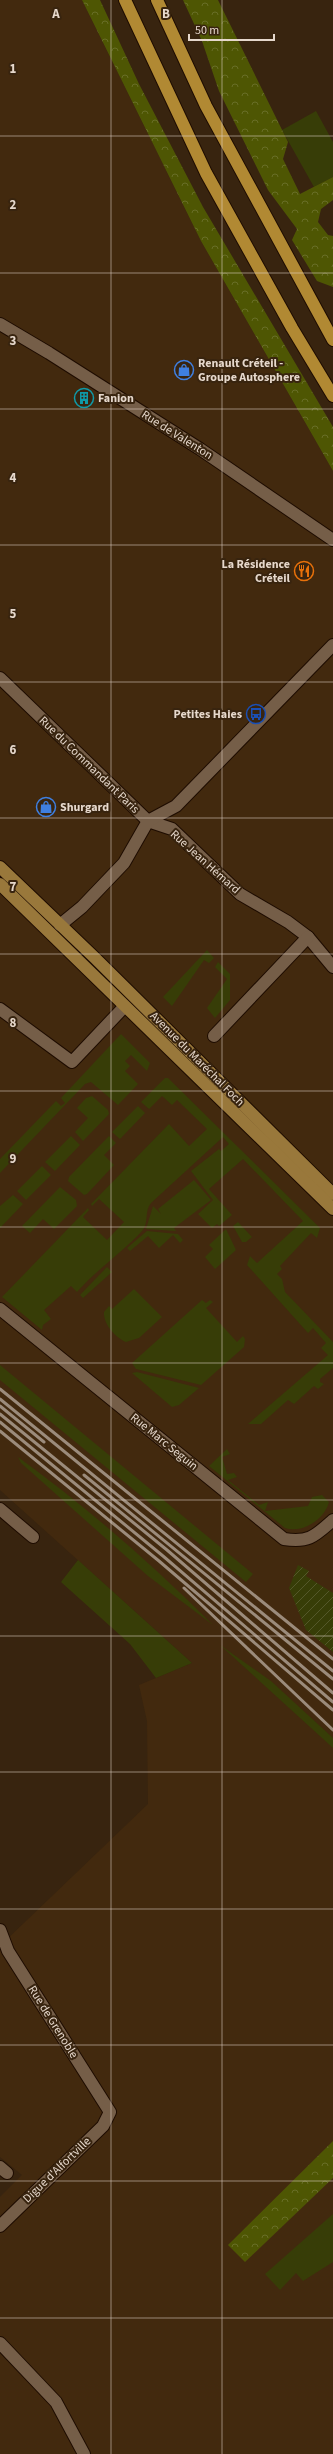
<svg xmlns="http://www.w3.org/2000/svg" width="333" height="2454" font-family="'Source Sans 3',sans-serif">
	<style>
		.built { fill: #42290e }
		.green { fill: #373d07 }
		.forest { fill: url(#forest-crowns) }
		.garden { fill: url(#garden-furrows) }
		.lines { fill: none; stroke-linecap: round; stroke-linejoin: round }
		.minor-casing { stroke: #1e0c00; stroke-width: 14 }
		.major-casing { stroke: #1e0c00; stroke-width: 14 }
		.highway-casing { stroke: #1e0c00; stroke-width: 14 }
		.minor { stroke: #755e48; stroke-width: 12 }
		.major { stroke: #99783b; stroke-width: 12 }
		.highway { stroke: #b18933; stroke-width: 12 }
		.rail { stroke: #9b8b7b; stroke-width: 3 }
		.grid { fill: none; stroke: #e6d8cc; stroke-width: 1; stroke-opacity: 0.55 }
		.labels { text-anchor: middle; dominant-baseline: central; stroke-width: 4; stroke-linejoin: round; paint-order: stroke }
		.poi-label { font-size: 12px; font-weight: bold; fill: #e6d8cc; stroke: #38240f; text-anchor: start }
		.street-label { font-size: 12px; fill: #e6d8cc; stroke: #38240f }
		.grid-label { font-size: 13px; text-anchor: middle; font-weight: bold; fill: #e6d8cc; stroke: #38240f; stroke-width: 4; stroke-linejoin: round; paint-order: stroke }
	</style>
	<defs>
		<pattern id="forest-crowns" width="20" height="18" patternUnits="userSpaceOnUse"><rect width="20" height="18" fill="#4e5603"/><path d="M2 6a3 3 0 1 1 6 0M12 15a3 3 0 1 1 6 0" fill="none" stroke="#686e27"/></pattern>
		<pattern id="garden-furrows" width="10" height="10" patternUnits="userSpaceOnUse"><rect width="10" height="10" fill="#373d07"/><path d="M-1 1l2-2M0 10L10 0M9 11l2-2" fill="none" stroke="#54582a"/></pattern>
	</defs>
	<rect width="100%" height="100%" fill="#38240f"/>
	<polygon class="built" points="0,0 82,0 201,241 333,471 333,2454 0,2454 0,2197 22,2175 0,2157 0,1946 148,1804 147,1721 139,1685 192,1663 0,1490"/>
	<g class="green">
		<polygon points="316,111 333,142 333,177 314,187 282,130"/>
		<polygon points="207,950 214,958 209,963 204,960 172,1006 163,997"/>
		<polygon points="218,962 230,974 230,1000 215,1018 207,1008 227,979 215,967"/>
		<polygon points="121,1034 150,1063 147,1071 131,1055 125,1061 130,1066 125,1071 138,1084 118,1105 91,1082 85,1084 0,1173 0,1159 56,1101 61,1106 65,1103 61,1098"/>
		<path d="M165,1078H168L320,1228L317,1238L311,1233L280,1266L282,1269L277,1274L282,1279L285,1292L333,1342V1368L320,1379V1382L324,1384L318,1389L314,1386L294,1404L288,1400L261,1424H248L328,1355L321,1348L326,1343L313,1328L308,1333L247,1265L250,1256L257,1263L303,1221L243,1159L209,1189L232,1215L219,1226L217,1224L212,1228L198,1214L213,1200L191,1171L219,1149L221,1151L229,1144L223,1137L151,1203C144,1211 149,1224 142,1231C122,1253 97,1269 77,1292L71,1286L44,1310L51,1319L43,1325L42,1330L2,1297L88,1208L89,1210L83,1217L107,1240L124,1222L99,1199L92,1206L91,1204L169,1124L189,1146L207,1129L177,1100L172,1105L162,1096L149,1109L141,1102Z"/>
		<polygon points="92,1096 108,1110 109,1114 83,1141 75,1132 88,1118 77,1108 86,1098"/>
		<polygon points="138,1106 145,1113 120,1139 112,1132"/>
		<polygon points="71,1136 80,1145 55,1171 45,1162"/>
		<polygon points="109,1136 116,1143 104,1155 114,1165 87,1194 84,1195 68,1181 69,1177"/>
		<polygon points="42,1166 51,1175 26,1200 17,1191"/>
		<polygon points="194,1180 211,1200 174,1228 176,1231 146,1229 153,1206 161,1214 158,1209"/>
		<polygon points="60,1187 76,1200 77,1206 54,1229 43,1219 30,1233 22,1226"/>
		<polygon points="13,1195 23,1204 0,1228 0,1206"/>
		<polygon points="238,1222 252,1237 246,1242 242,1242 233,1226"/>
		<polygon points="226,1229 236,1250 215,1269 205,1257 213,1249 209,1245"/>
		<polygon points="147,1231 178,1234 183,1240 180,1243 173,1235 159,1248 148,1236 130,1251 127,1248"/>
		<polygon points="107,1267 112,1272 83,1298 80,1295"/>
		<path d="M134,1289L162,1317L139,1338L126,1342C116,1338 103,1324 104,1312L109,1306L112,1309Z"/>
		<polygon points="202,1300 206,1303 210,1300 213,1302 206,1308 237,1342 243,1336 245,1339 244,1347 201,1385 136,1369 132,1363"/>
		<polygon points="0,1365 253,1574 246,1582 0,1380"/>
		<polygon points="137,1372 199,1388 179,1405 172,1407 132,1373"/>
		<path d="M227,1449L230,1454L222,1457L227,1474L234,1473L237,1477L228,1480L259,1505L268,1502L265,1511L308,1506L312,1497L322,1495L329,1502C325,1519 302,1534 285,1528L209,1466Z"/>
		<path d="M18,1457C88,1508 152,1564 213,1625L148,1576L21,1463Z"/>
		<polygon points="78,1560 192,1663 156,1678 130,1644 61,1582"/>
		<polygon points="220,1645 271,1681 333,1738 333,1748"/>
		<polygon points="333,2214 333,2262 303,2281 296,2273 280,2290 265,2274"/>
	</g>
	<g class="forest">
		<polygon points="82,0 100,0 139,84 203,207 333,427 333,471 201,241"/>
		<polygon points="183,0 218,0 288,142 283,159 300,194 333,177 333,200 321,209 318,222 328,235 333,236 333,287 317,281 292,240 297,229 268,190 219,91 202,41"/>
		<polygon points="333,2141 333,2178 245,2262 228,2245"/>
	</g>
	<polygon class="garden" points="298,1565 309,1571 306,1576 333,1593 333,1652 306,1630 289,1588"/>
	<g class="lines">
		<g class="minor-casing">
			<g id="minor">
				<polyline points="0,324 49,353 200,449 333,540"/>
				<polyline points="0,678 148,821 172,829 240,894 288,922 308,937 333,967"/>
				<polyline points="60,925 82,907 124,863 148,821 176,806 333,645"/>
				<polyline points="0,1009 72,1062 124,1007"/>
				<polyline points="214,1036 308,937"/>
				<path d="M0,1309L284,1539C309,1543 315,1536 333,1520"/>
				<polyline points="0,1509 33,1537"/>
				<polyline points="0,1930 8,1951 110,2112 103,2126 0,2226"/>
				<polyline points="0,2167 7,2173"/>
				<polyline points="0,2343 56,2402 84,2454"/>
			</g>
		</g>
		<g class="major-casing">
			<g id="major">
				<polyline points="0,867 95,958 333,1194"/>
				<polyline points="0,884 333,1209"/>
			</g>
		</g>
		<g class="highway-casing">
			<g id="highway">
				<polyline points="125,0 206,173 292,328 333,396"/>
				<polyline points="157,0 206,106 333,340"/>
			</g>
		</g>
		<use href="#minor" class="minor"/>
		<use href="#major" class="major"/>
		<use href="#highway" class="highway"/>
		<g class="rail">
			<polyline points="0,1389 333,1659"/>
			<polyline points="0,1399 333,1671"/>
			<polyline points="0,1406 44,1442"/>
			<polyline points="0,1414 167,1550 333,1693"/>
			<polyline points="0,1422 163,1556 333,1702"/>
			<polyline points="0,1431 159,1561 333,1710"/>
			<polyline points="84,1475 333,1679"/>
			<polyline points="184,1588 333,1730"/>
		</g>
	</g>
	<path class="grid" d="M111,0V2454M222,0V2454M0,136H333M0,273H333M0,409H333M0,545H333M0,682H333M0,818H333M0,954H333M0,1091H333M0,1227H333M0,1363H333M0,1500H333M0,1636H333M0,1772H333M0,1909H333M0,2045H333M0,2181H333M0,2318H333"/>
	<defs>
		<g id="shop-ring" transform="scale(1)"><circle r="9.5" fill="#38240f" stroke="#3f7fe0" stroke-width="1.5"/><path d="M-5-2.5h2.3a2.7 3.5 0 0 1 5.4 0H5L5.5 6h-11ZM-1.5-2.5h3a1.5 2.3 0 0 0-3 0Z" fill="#3f7fe0"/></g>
		<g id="building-ring" transform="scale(1)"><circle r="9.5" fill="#38240f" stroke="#0f9aa8" stroke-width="1.5"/><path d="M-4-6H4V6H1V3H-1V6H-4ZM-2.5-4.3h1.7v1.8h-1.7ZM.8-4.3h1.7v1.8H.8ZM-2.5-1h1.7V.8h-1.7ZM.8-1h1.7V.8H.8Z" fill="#0f9aa8"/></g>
		<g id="restaurant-ring" transform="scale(1)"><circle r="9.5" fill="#38240f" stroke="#e8710a" stroke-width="1.5"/><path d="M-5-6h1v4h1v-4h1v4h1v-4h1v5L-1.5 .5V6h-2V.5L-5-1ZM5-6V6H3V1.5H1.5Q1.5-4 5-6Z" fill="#e8710a"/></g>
		<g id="bus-ring" transform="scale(1)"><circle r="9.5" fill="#38240f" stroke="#1a4fb4" stroke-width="1.5"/><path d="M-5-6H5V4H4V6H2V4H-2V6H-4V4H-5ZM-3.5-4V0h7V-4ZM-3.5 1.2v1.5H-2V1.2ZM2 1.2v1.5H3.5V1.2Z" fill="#1a4fb4"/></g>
	</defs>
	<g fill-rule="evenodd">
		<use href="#shop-ring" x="184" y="370"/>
		<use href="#building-ring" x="84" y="398"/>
		<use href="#restaurant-ring" x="304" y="571"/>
		<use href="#bus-ring" x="256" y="714"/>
		<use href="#shop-ring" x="46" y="807"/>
	</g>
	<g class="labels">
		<g class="poi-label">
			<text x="198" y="363">Renault Créteil -<tspan x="198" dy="14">Groupe Autosphere</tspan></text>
			<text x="98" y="398">Fanion</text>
			<text x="290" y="564" text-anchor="end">La Résidence<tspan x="290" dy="14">Créteil</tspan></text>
			<text x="242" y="714" text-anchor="end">Petites Haies</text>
			<text x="60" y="807">Shurgard</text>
		</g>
		<g class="street-label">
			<text transform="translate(177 435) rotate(32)">Rue de Valenton</text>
			<text transform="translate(89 765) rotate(44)">Rue du Commandant Paris</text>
			<text transform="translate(205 862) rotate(42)">Rue Jean Hémard</text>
			<text transform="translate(197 1059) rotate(45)">Avenue du Maréchal Foch</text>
			<text transform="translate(164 1442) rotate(39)">Rue Marc Seguin</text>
			<text transform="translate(53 2022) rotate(58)">Rue de Grenoble</text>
			<text transform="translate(57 2170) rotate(-44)">Digue d'Alfortville</text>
		</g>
	</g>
	<g class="grid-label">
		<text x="56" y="18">A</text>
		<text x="166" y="18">B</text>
		<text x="13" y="73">1</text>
		<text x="13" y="209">2</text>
		<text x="13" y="345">3</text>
		<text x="13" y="482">4</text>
		<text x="13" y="618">5</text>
		<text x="13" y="754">6</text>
		<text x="13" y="891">7</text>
		<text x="13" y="1027">8</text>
		<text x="13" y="1163">9</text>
	</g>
	<path d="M189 34v6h85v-6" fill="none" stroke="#e6d8cc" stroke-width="2"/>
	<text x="195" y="34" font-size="12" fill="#e6d8cc" stroke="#38240f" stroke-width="3" paint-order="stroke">50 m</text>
</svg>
